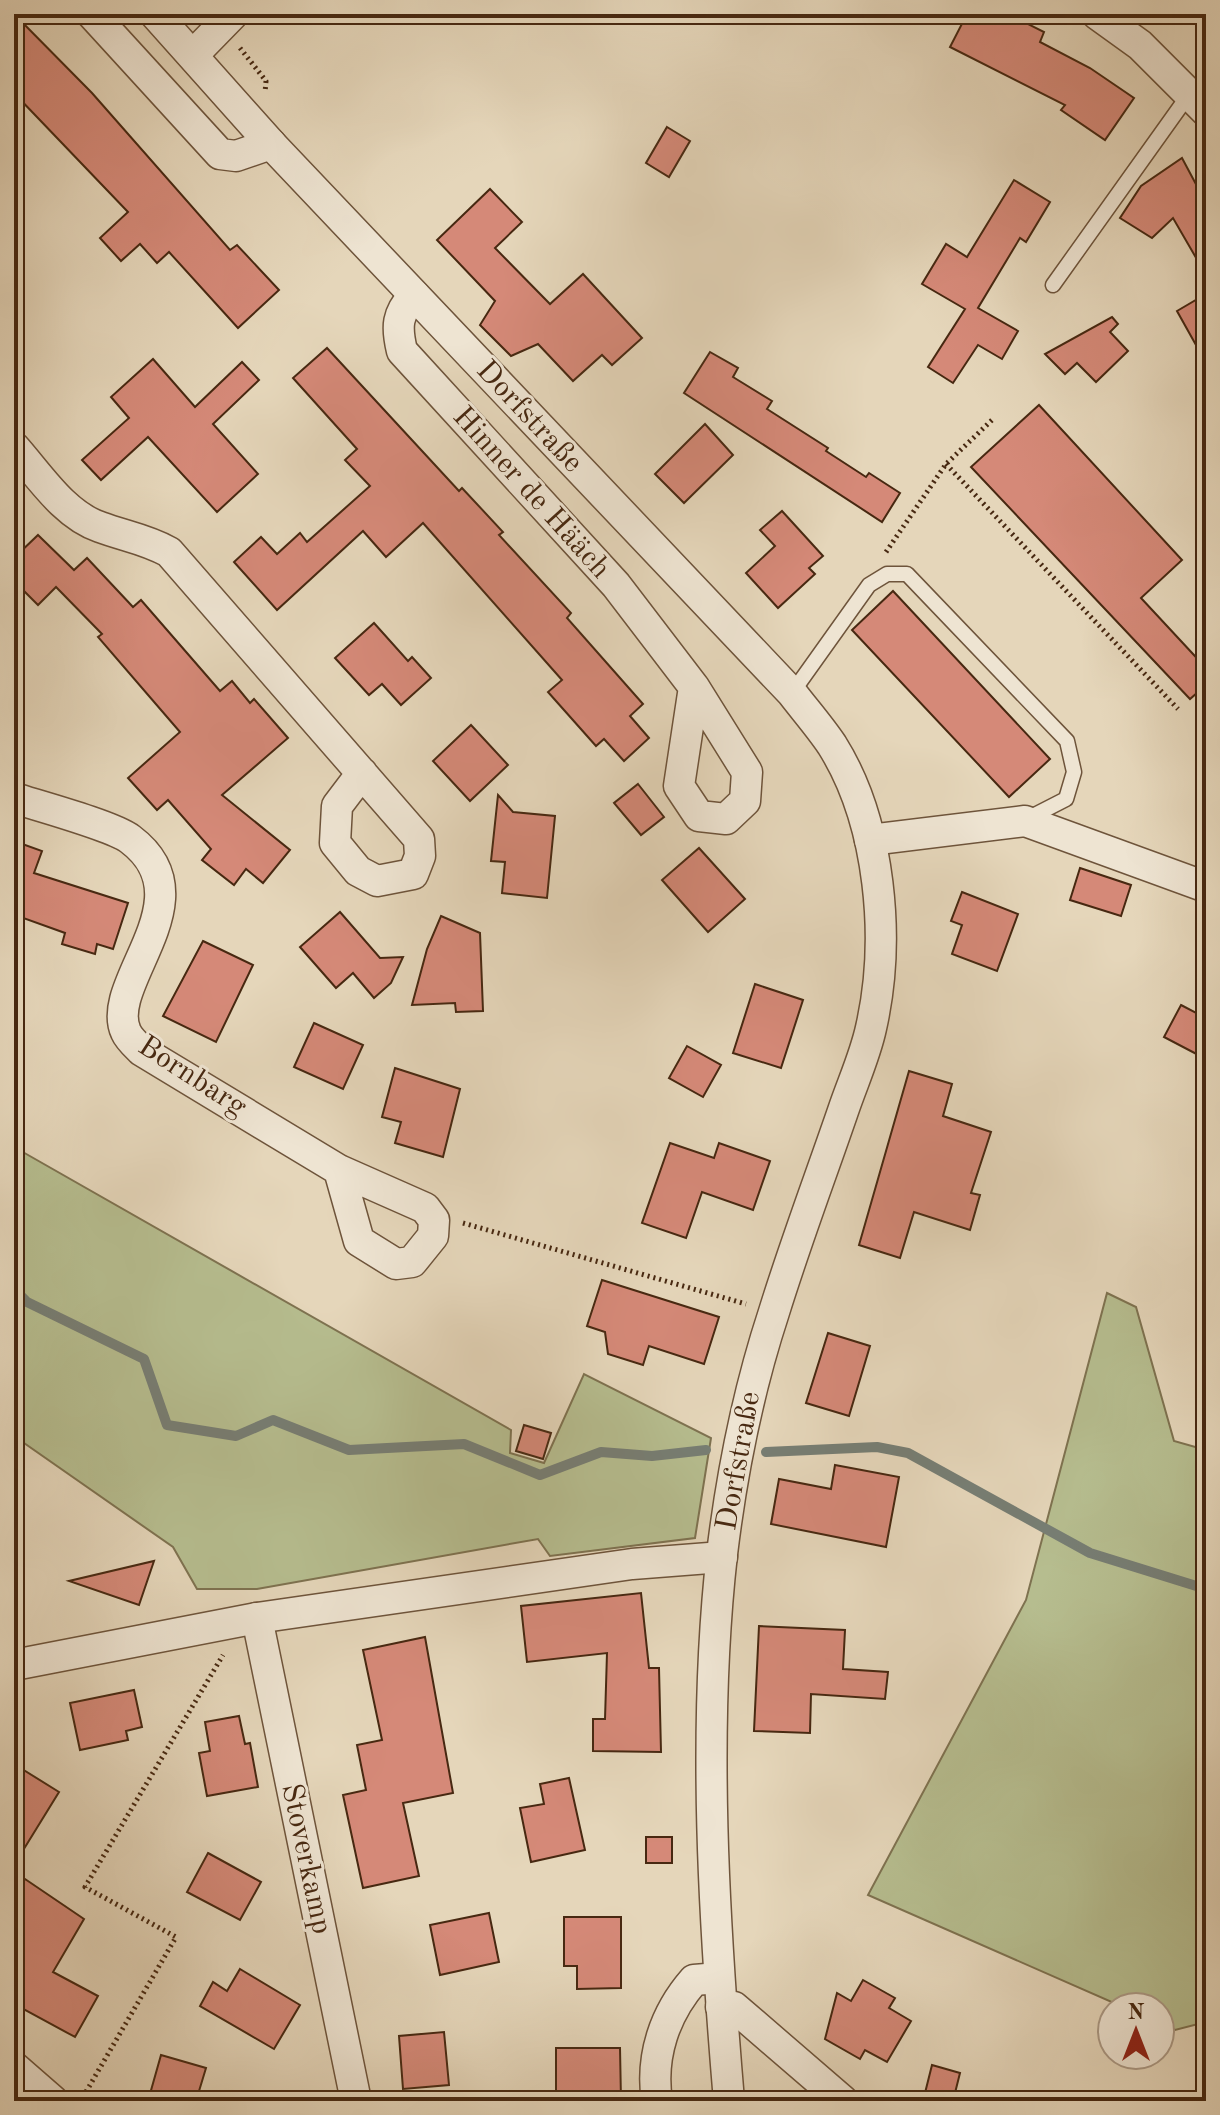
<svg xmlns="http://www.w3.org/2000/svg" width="1220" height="2115" font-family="'Old Standard TT',serif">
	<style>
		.green { fill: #b6bd8f; stroke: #7e7250; stroke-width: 2 }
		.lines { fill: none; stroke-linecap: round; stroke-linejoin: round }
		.stream { stroke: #777e74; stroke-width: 10 }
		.building { fill: #d58978; stroke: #472811; stroke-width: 2 }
		.service-casing { stroke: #6e543b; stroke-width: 17 }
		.minor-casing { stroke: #6e543b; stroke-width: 33 }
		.path { stroke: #472811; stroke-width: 5; stroke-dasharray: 2 4; stroke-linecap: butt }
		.service { stroke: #eee4d2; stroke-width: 14 }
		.minor { stroke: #eee4d2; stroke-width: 30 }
		.labels { text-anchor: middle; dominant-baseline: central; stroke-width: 6; stroke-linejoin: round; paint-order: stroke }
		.street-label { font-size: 30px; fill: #472811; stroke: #eee4d2 }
	</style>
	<rect width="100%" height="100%" fill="#e5d6ba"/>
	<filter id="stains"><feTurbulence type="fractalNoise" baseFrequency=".0025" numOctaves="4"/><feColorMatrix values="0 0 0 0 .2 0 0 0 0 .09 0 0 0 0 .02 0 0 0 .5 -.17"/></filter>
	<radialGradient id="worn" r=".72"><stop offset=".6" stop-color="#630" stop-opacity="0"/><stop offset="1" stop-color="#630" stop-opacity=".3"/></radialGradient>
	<g class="green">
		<polygon points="14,1147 511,1430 510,1453 544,1463 584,1374 711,1438 695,1538 550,1556 538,1539 257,1589 197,1589 173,1547 14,1436"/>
		<polygon points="1107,1293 1136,1307 1174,1441 1206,1450 1206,2022 1175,2030 1160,2023 1160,2007 1123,2007 868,1895 1026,1600"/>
	</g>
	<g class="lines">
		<g class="stream">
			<polyline points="14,1289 27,1302 144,1359 167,1425 236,1436 273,1420 349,1450 464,1444 540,1475 601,1452 652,1456 706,1450"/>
			<polyline points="766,1452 877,1447 908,1453 1090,1553 1206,1589"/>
		</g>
	</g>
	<g class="building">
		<polygon points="14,14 92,93 230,250 237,245 279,290 238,328 169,252 157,263 140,244 121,261 100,238 128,212 14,93"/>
		<polygon points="967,14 1008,14 1044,32 1040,42 1090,68 1134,98 1105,140 1061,110 1065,105 950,47"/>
		<polygon points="667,127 690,141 669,177 646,163"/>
		<polygon points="1182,158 1206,203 1206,275 1173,218 1152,238 1120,218 1141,186"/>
		<polygon points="1014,180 1050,202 1026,242 1020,238 978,308 1018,331 1002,359 978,345 953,383 928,367 965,309 922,284 946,244 967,257"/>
		<polygon points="490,189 522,222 495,248 550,304 583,274 642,338 612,365 602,355 573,381 538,344 511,356 480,325 495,301 437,240"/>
		<polygon points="1206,294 1206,363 1177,311"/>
		<polygon points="1112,317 1118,324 1110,332 1128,351 1096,382 1077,363 1065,374 1045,354"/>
		<polygon points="327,348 459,491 462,488 503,532 499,535 571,613 567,618 643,704 630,716 649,738 624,761 604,739 596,746 548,692 562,680 423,523 386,557 363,531 277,610 234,562 261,537 277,554 300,533 307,542 370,486 345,460 357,449 293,378"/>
		<polygon points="710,352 738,368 733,377 772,401 767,409 828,448 826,451 866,477 869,473 900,493 882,522 684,393"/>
		<polygon points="153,359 195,407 242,362 259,380 213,424 258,474 217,512 148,437 101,480 82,460 129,418 111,397"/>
		<polygon points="1039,405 1182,560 1141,598 1206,668 1206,685 1190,699 971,467"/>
		<polygon points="705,424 733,455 684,503 655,474"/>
		<polygon points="782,511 823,556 809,568 815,574 778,608 746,573 775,546 760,530"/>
		<polygon points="38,535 74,570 87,558 133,607 141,600 220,691 232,681 250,703 254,699 288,738 222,795 290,850 263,883 246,869 234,885 202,860 211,849 168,800 157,810 128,778 180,732 98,637 102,634 56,587 38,605 14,581 14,558"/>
		<polygon points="893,591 1050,759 1009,797 852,630"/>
		<polygon points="374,623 408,661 412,657 431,678 401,705 382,684 369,695 335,658"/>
		<polygon points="471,725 508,765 470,801 433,761"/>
		<polygon points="638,784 664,817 641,835 614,803"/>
		<polygon points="498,795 513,812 555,816 547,898 502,893 505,862 491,861"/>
		<polygon points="14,841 42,851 34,873 128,903 113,949 97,944 95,954 62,944 65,933 18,916 14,919"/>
		<polygon points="699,848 745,899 708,932 662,880"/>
		<polygon points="1080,868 1131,885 1121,916 1070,900"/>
		<polygon points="962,892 1018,914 997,971 952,954 962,925 951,921"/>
		<polygon points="340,912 380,958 403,957 391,983 374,998 353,973 336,988 300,947"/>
		<polygon points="441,916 480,933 483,1011 456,1012 455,1003 412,1005 427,949"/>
		<polygon points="203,941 253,965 216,1042 163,1016"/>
		<polygon points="755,984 803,1000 781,1068 733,1053"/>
		<polygon points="1181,1005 1206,1018 1206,1059 1164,1037"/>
		<polygon points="314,1023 363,1045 343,1089 294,1067"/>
		<polygon points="687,1046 721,1065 703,1097 669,1078"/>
		<polygon points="395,1068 460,1089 443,1157 395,1143 401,1122 382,1117"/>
		<polygon points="909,1071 952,1084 943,1116 991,1132 971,1193 980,1195 970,1230 914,1212 900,1258 859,1245"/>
		<polygon points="670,1143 714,1158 719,1143 770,1161 753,1210 702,1192 686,1238 642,1223"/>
		<polygon points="602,1280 719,1317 704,1364 649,1346 643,1365 608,1354 605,1332 587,1326"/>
		<polygon points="828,1333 870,1346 849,1416 806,1403"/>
		<polygon points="524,1425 551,1433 543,1459 516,1451"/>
		<polygon points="835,1465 899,1477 886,1547 771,1524 779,1479 831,1489"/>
		<polygon points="154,1561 139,1605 69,1581"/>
		<polygon points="641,1593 649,1668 659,1668 661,1752 593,1751 593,1719 605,1719 607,1653 527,1662 521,1606"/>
		<polygon points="759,1626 845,1630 843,1669 888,1672 885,1699 811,1694 810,1733 754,1731"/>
		<polygon points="425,1637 453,1793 403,1803 419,1876 363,1888 343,1795 366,1790 357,1745 382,1740 363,1650"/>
		<polygon points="134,1690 142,1727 126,1731 128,1740 80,1750 70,1703"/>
		<polygon points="239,1716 245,1744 250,1743 258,1787 207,1796 199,1753 210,1751 205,1722"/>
		<polygon points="14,1764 59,1792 14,1865"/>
		<polygon points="569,1778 585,1850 531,1862 520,1808 544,1804 540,1784"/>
		<rect x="646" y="1837" width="26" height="26"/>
		<polygon points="208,1853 261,1882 240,1920 187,1892"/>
		<polygon points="25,1879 84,1919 53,1972 98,1996 75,2037 14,2004 14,1897"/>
		<polygon points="489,1913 499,1962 440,1975 430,1925"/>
		<polygon points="564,1917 621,1917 621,1988 577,1989 577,1966 564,1966"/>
		<polygon points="240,1969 300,2005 274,2049 200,2006 213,1982 227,1991"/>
		<polygon points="863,1980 895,1998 889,2008 911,2021 887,2062 865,2050 860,2059 825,2039 837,1993 851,2001"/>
		<polygon points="444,2032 449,2085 403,2089 399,2036"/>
		<polygon points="556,2048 620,2048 621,2101 556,2100"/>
		<polygon points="161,2055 206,2068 196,2101 148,2101"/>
		<polygon points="932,2065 960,2073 953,2101 923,2101"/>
	</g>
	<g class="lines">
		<g class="service-casing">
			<g id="service">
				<polyline points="1053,285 1190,93"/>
				<polyline points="792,693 869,585 887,574 907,574 1067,741 1074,772 1066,799 1025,820"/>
			</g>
		</g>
		<g class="minor-casing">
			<g id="minor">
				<polyline points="92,14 220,154 236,156 271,144"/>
				<path d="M155,14L271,144L792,693C805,710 820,727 832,745C881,823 891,940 871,1028C865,1056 852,1084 843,1111C820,1178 795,1244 774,1312C748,1391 732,1471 722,1554C702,1730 714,1924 729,2101"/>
				<polyline points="1097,14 1140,45 1206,111"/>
				<polyline points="193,55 233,14"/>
				<path d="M414,295C397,314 396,326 402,351L616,585L694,687L747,772L745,801L726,819L699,816L679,786L694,687"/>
				<path d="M14,447C39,475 64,515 100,527C124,536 146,539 169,552L419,839L420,856L413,874L377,881L358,871L335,843L337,806L362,773"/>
				<path d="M14,798C39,806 113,826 130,839C210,899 103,983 126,1032C129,1039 137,1046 142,1051L339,1170L425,1208L434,1220L433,1236L412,1262L396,1264L359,1241L339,1170"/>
				<polyline points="870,840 1025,821 1206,887"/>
				<polyline points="257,1618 356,2101"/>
				<polyline points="14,1665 257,1618 632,1564 722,1557"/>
				<polyline points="721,2007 734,2007 843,2101"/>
				<polyline points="14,2067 53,2101"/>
				<path d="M657,2101C650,2056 665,2013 694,1980L719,1978"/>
			</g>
		</g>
		<g class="path">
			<polyline points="240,48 266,81 265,93"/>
			<polyline points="946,464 1178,709"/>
			<polyline points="886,552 946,464 992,420"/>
			<polyline points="463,1223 746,1304"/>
			<polyline points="83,2097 176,1937 85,1887 223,1655"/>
		</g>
		<use href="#service" class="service"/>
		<use href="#minor" class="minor"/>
	</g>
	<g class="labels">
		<g class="street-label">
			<text transform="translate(529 417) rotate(47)">Dorfstraße</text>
			<text transform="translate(531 493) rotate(48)">Hinner de Hääch</text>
			<text transform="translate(192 1077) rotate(33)">Bornbarg</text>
			<text transform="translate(739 1461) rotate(-80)">Dorfstraße</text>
			<text transform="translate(306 1859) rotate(78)">Stoverkamp</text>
		</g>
	</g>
	<rect width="1220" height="2115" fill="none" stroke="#e5d6ba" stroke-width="48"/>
	<rect x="16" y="16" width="1188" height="2083" fill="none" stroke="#472811" stroke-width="4"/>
	<rect x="24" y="24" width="1172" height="2067" fill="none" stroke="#472811" stroke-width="2"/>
	<g transform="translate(1136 2031)"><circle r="38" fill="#eee4d2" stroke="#ab9985" stroke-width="2"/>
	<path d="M0-6L14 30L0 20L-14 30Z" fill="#8f2418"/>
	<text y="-12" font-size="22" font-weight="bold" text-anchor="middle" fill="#472811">N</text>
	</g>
	<rect width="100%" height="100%" filter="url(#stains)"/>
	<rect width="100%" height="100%" fill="url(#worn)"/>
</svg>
